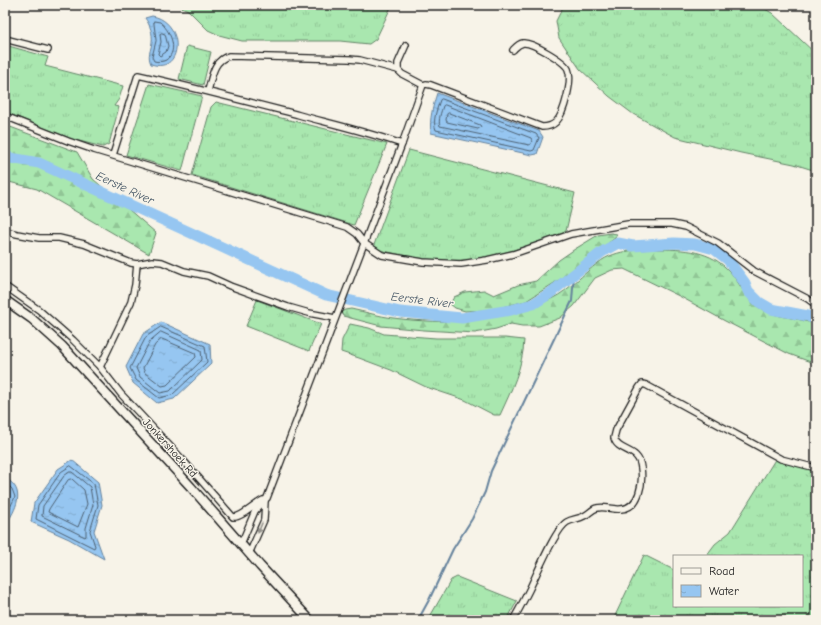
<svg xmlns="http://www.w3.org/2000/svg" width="821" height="625" font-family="'Comic Neue',sans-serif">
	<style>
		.grass { fill: url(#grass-tufts); stroke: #628266 }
		.forest { fill: url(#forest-firs); stroke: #628266 }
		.water { fill: url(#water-ripples); stroke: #65829c }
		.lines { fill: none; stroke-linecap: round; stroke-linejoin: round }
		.shore { stroke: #4d6071; stroke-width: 1 }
		.stream { stroke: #65829c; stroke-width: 2 }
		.river { stroke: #96c6f1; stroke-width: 11 }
		.street-casing { stroke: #1c1c1c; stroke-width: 8 }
		.secondary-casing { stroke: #1c1c1c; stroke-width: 11 }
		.street { stroke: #f7f3e8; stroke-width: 5.5 }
		.secondary { stroke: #f7f3e8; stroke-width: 8 }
		.oneway { fill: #94928c }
		.labels { text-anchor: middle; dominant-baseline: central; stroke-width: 3; stroke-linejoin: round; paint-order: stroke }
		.street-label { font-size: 11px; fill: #1c1c1c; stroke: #f7f3e8 }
		.water-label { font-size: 12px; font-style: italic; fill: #475867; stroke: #f7f3e8 }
	</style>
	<defs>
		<pattern id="grass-tufts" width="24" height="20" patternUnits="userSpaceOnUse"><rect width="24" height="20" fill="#a9e7af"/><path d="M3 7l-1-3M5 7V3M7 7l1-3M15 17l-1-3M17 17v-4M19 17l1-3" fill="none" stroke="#91c696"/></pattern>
		<pattern id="forest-firs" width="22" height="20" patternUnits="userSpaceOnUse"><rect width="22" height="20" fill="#a9e7af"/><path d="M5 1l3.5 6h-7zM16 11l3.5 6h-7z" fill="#91c696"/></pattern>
		<pattern id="water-ripples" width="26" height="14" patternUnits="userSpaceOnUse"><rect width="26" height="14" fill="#96c6f1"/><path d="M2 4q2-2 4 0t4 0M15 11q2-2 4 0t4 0" fill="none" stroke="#81aace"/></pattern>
	</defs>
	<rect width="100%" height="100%" fill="#f7f3e8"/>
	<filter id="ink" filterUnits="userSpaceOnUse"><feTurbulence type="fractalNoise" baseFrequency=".025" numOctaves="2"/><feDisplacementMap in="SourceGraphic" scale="8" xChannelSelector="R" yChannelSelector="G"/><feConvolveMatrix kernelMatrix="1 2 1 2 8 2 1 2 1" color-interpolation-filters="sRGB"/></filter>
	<g filter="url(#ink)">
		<g class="grass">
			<polygon points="177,5 392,5 376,39 369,44 340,41 242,41 219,35 208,30 188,10"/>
			<polygon points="564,5 758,5 772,13 816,54 816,171 794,164 741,153 675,137 633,114 609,96 580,69 559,38 556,21"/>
			<polygon points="5,45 48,57 45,66 123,86 119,99 114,106 119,107 109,144 103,147 71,139 5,112"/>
			<polygon points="187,46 211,52 203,85 179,79"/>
			<polygon points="149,84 202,96 182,171 126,155"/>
			<polygon points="216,102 387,144 354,225 192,175 211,107"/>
			<path d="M409,150L575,193L566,231L563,233C538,242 512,252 485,257C449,265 411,258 376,249L374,245Z"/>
			<polygon points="257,300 321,324 309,351 246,326"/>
			<path d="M350,324L369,328L384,334L436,338H505L524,340C523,367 511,391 500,415H494L465,400L426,387L391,370L359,358L341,352L342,340Z"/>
			<polygon points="776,458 816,470 816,620 613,620 644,555 674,570 674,606 802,606 802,556 706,556 715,544 730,532"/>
			<polygon points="457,577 517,601 507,620 428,620 451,580"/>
		</g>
		<g class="forest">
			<polygon points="5,125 77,152 93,179 156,233 149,254 37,189 5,181"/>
			<polygon points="611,233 617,234 615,238 559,280 526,301 490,310 465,311 455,308 450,304 454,297 465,292 484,290 494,295 518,285 536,281 559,260 575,249 598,235"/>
			<path d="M665,249C696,250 719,254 737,281C743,290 748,301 758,307C775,319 797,316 816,325V364L789,354L725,321L681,297L624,269L612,270L595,278L574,306L560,318L539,326H522L511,324L496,329L475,333L424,330L381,326L343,316L341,312L345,310L351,309C365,312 379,316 393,318C446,325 504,322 553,298C568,291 584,273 598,263C617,248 642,250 665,249Z"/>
		</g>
		<g class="water">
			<path d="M152,16C185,21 184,75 151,64C147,55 151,51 152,42C153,33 150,25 145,18Z"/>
			<path d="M437,93L539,131L543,137L537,154L532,155L431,133C429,119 433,106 437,93Z"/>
			<polygon points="161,322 210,344 211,364 174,399 157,403 133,383 126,367 143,334"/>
			<polygon points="72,460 98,482 102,505 94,531 104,559 69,539 31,522 34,503 58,469"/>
			<path d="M5,478C27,490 16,509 5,526Z"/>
		</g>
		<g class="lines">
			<g class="shore">
				<path d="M154,21L160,22C169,29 180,50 166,60C162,62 158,62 154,61L152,57L156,41Z"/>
				<polygon points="162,33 165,34 168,46 166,52 160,56 158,54 161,42 160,34"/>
				<path d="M442,99L536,134L539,138L534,150L531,151L436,130C432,121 437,109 440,100Z"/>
				<path d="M445,105L531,138L532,140L531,144L529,145L440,126C438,120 441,112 443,106Z"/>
				<polygon points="449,113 480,125 481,127 478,129 447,122 446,120 447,114"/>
				<polygon points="161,327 205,346 207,362 172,395 159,398 136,380 130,368 146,337"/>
				<polygon points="161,332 201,350 202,360 170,391 160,393 140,377 136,368 150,341"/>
				<polygon points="162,339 195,353 196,357 167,385 162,386 145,373 143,368 155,345"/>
				<polygon points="71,466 94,484 98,505 90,531 95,546 94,548 36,519 38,505 61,472"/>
				<polygon points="70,472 72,472 90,487 93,505 86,528 86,536 85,537 42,516 43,506 64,476"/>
				<polygon points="72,479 84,490 87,504 78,527 48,512 49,509 68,480"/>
				<polyline points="5,482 12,489 15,497 5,518"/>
			</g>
			<polyline class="stream" points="418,620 429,600 453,549 472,519 485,492 491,471 572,301 574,275"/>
			<polyline class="river" points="5,157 39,163 326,295 400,312 462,318 511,310 533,304 549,294 602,252 618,243 633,246 674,243 695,244 714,249 728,260 745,283 748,291 759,302 771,309 808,316 816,320"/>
			<g class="street-casing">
				<g id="street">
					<polyline points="5,39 48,50"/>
					<polyline points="406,45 398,63 398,70 402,74 423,85"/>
					<path d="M208,91C212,77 213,60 229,56L349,59L360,60L398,70"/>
					<polyline points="5,116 68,141 94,150 347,227 357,234 364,243 382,255 423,262 461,264 487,260 513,254 571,234 628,224 672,224 686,227 718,243 754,271 808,299 816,305"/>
					<path d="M113,155L138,75C192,87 245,101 299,115C333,124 368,132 402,144"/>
					<polyline points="5,231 17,234 39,238 59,238 84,244 131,263 137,264 152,261 162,262 184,271 208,276 230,286 288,307 309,313 335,318"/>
					<path d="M5,286L39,310L73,340L100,367L121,394L182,459L233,517C241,518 255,504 263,500"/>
					<polyline points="100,367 131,302 135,285 137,264"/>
					<path d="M241,544L255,511L267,498L402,144L423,85L426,84L431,85L542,127C547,127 552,126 556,122C564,114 573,80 568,69C564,61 532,42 523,43C518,44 516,47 513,50"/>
					<polyline points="249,554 264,520 265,501"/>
					<path d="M513,620C519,610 524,600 529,590C536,576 555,529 567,522C572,519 579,519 584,516C589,514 592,509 597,508C605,506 613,510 621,509C640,508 643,482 641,468C639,447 618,453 614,438L616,430L639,388L642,384L646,385L781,459L816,468"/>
				</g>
			</g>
			<g class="secondary-casing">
				<polyline id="secondary" points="5,300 32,319 62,346 191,487 260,566 310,620"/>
			</g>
			<use href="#street" class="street"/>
			<use href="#secondary" class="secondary"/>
		</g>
		<defs><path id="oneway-solid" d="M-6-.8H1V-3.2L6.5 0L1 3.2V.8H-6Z"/></defs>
		<use class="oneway" href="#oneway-solid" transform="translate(260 528) rotate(112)"/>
	</g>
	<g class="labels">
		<g class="street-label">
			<text transform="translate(170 448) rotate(48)">Jonkershoek Rd</text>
		</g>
		<g class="water-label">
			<text transform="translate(125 188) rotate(25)">Eerste River</text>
			<text transform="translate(422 300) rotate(7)">Eerste River</text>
		</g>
	</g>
	<rect width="821" height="625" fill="none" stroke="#f7f3e8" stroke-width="20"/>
	<rect x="10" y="10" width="801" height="605" fill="none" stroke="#1c1c1c" stroke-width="1.5" filter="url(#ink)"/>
	<rect x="673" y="555" width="130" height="52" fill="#f7f3e8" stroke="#9f9d96"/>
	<rect x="681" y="568" width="20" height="6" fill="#f7f3e8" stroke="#9f9d96"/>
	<text x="709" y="575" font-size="12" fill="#1c1c1c">Road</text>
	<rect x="681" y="585" width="20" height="12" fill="url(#water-ripples)" stroke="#9f9d96"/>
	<text x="709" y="595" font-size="12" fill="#1c1c1c">Water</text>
</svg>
